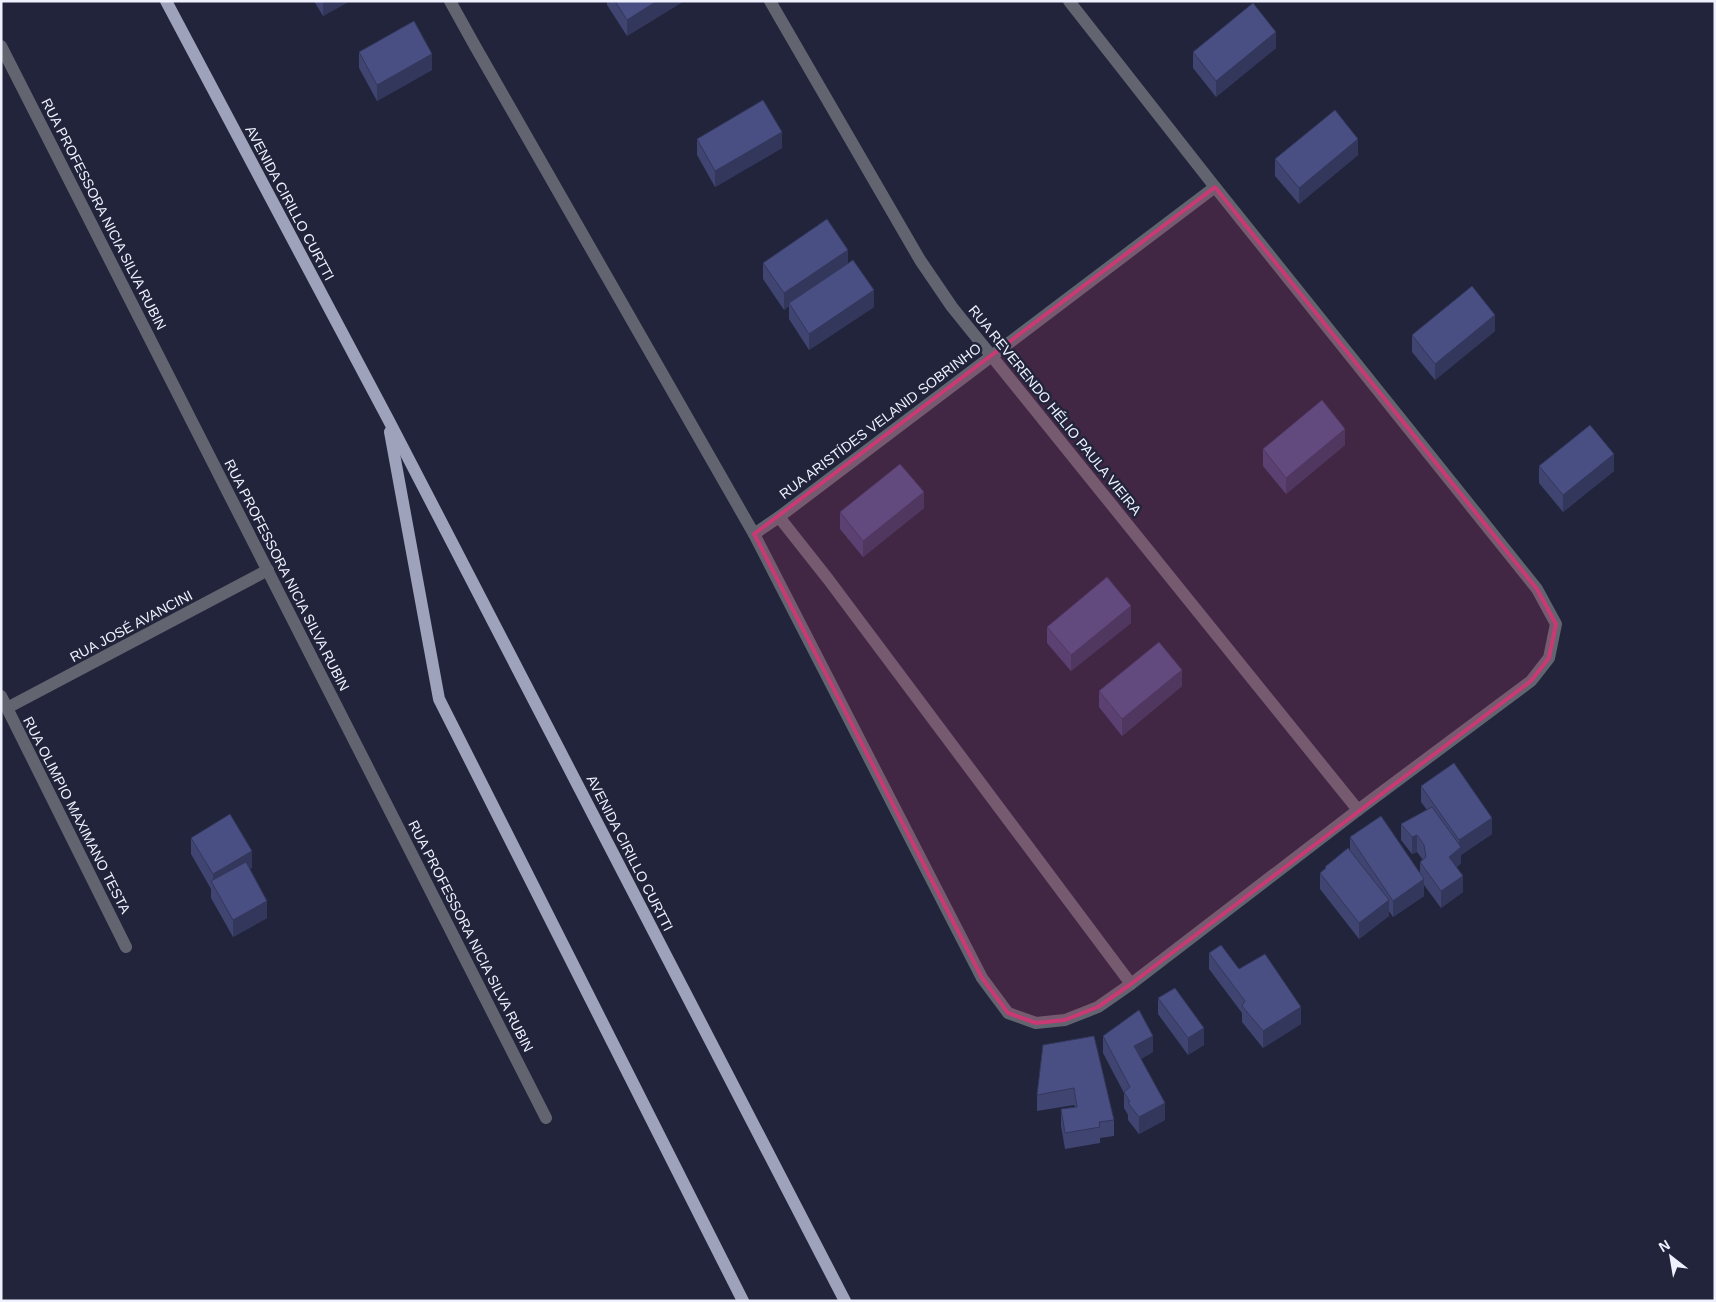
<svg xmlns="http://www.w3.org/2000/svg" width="1716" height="1302" font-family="Arial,sans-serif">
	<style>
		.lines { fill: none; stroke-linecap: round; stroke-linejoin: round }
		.minor { stroke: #626470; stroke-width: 12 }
		.primary { stroke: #9ea2ba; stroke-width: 12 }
		.wall { fill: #3f4471 }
		.shaded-wall { fill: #33375c }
		.building { fill: #494f83; stroke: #33375c }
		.marked { fill: #c93973; fill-opacity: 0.2; stroke: #c93973; stroke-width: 4; stroke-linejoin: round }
		.labels { text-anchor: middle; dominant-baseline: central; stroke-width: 5; stroke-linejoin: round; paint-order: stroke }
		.street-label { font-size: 14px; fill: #eff2fe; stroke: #21243a }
	</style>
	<rect width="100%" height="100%" fill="#21243a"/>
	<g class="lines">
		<g class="minor">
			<polyline points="450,1 475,46 754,534 982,978 1008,1013 1036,1023 1065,1020 1098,1007 1131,984 1358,810 1531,681 1549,658 1556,624 1537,589 1215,187 1069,1"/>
			<polyline points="770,1 920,260 952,307 1358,810"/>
			<polyline points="1,46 546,1118"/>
			<polyline points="779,517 828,579 1131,984"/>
			<polyline points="754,534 779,517 1215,187"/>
			<polyline points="1,696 126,947"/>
			<polyline points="7,708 268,570"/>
		</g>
		<g class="primary">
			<polyline points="166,1 388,419 845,1301"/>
			<polyline points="390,432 439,699 743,1301"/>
		</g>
	</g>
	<g class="wall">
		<polygon points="314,1 350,1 323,16"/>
		<polygon points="607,1 684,1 627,36 607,5"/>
		<polygon points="1276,48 1216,97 1193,68 1193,52"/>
		<polygon points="359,52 432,70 377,101 359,68"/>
		<polygon points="697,139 782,148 715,187 697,155"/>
		<polygon points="1358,155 1299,204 1275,176 1275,159"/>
		<polygon points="763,263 848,263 874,307 809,350 789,319 789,306 784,310 763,279"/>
		<polygon points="1495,331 1435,380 1412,352 1412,335"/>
		<polygon points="1345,445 1286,494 1263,466 1263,449"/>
		<polygon points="1539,466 1614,471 1563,512 1539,483"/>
		<polygon points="924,508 863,557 840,529 840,512"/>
		<polygon points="1131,623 1071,671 1047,643 1047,627"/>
		<polygon points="1182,686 1122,736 1099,707 1099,691"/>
		<polygon points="1421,786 1492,834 1461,855 1461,863 1457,867 1463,892 1441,908 1424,885 1424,896 1393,917 1389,911 1389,916 1359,939 1320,889 1320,873 1325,869 1325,867 1350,850 1350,837 1420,873 1420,862 1423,860 1417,852 1412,854 1401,840 1401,824 1427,810 1421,802"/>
		<polygon points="191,838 252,867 250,869 267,918 233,937 211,898 211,889 191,854"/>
		<polygon points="1209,953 1239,969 1301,1024 1263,1048 1242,1022 1242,1013 1209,969"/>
		<polygon points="1158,998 1204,1045 1188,1055 1158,1014"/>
		<polygon points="1103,1036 1153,1052 1141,1059 1165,1120 1139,1134 1128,1120 1128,1115 1124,1108 1124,1093 1103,1053"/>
		<polygon points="1043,1045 1114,1120 1114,1136 1100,1138 1100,1143 1065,1149 1061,1126 1061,1109 1075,1107 1074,1105 1037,1111 1037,1095"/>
	</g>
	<g class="shaded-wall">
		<polygon points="323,1 350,1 323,16"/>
		<polygon points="657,1 684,1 627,36 627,20"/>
		<polygon points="1276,32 1276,48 1216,97 1216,81"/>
		<polygon points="432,54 432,70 377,101 377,85"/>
		<polygon points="782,132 782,148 715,187 715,171"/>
		<polygon points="1358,139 1358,155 1299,204 1299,188"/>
		<polygon points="848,250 848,266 789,303 789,306 784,310 784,293"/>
		<polygon points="874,290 874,307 809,350 809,334"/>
		<polygon points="1495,315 1495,331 1435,380 1435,364"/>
		<polygon points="1345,429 1345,445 1286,494 1286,478"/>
		<polygon points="1614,454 1614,471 1563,512 1563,495"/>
		<polygon points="924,492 924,508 863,557 863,541"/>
		<polygon points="1131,606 1131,623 1071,671 1071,655"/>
		<polygon points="1182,670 1182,686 1122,736 1122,719"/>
		<polygon points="1492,818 1492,834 1461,855 1461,863 1449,874 1449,857 1459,849 1459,840"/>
		<polygon points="1417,835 1417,852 1412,854 1412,837"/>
		<polygon points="252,851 252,867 216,889 213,883 213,874"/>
		<polygon points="1463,876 1463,892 1441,908 1441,891"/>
		<polygon points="1424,879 1424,896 1393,917 1393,901"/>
		<polygon points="1389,900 1389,916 1359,939 1359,923"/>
		<polygon points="267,901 267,918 233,937 233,920"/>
		<polygon points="1301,1007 1301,1024 1263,1048 1263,1031"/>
		<polygon points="1204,1028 1204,1045 1188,1055 1188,1038"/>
		<polygon points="1153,1036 1153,1052 1134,1063 1134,1046"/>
		<polygon points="1165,1103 1165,1120 1139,1134 1139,1117"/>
	</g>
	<g class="building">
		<polygon points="615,1 657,1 627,20"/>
		<polygon points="1253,3 1276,32 1216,81 1193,52"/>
		<polygon points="414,21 432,54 377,85 359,52"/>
		<polygon points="763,100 782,132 715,171 697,139"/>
		<polygon points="1335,110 1358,139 1299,188 1275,159"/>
		<polygon points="827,219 848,250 784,293 763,263"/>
		<polygon points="853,260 874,290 809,334 789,303"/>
		<polygon points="1472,286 1495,315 1435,364 1412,335"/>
		<polygon points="1322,400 1345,429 1286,478 1263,449"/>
		<polygon points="1590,425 1614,454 1563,495 1539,466"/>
		<polygon points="900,464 924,492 863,541 840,512"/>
		<polygon points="1107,577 1131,606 1071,655 1047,627"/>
		<polygon points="1159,642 1182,670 1122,719 1099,691"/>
		<polygon points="1454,763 1492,818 1459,840 1421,786"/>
		<polygon points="1432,807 1461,847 1449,857 1463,876 1441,891 1420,862 1426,857 1424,845 1417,835 1412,837 1401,824"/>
		<polygon points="230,814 252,851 213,874 191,838"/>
		<polygon points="1381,816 1424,879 1393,901 1350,837"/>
		<polygon points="1348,848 1389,900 1359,923 1320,873 1326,868 1325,867"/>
		<polygon points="246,862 267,901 233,920 211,881"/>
		<polygon points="1221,945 1239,969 1265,954 1301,1007 1263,1031 1242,1006 1245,1001 1209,953"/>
		<polygon points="1175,988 1204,1028 1188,1038 1158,998"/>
		<polygon points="1139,1010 1153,1036 1134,1046 1165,1103 1139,1117 1128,1103 1130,1102 1124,1092 1130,1087 1103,1036"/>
		<polygon points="1094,1036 1114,1120 1099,1122 1100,1127 1065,1133 1061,1109 1077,1107 1074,1088 1037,1095 1043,1045"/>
	</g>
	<path class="marked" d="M1215,187L1537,589L1556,624L1549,658L1531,681L1131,984L1098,1007L1065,1020L1036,1023L1008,1013L982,978L754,534Z"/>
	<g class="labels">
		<g class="street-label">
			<text transform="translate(290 203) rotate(62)">AVENIDA CIRILLO CURTTI</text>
			<text transform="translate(104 214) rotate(63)">RUA PROFESSORA NICIA SILVA RUBIN</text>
			<text transform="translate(1055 410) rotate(51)">RUA REVERENDO HÉLIO PAULA VIEIRA</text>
			<text transform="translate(880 421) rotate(-37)">RUA ARISTÍDES VELANID SOBRINHO</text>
			<text transform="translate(287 575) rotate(63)">RUA PROFESSORA NICIA SILVA RUBIN</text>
			<text transform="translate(131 626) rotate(-28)">RUA JOSÉ AVANCINI</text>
			<text transform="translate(77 815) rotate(63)">RUA OLIMPIO MAXIMANO TESTA</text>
			<text transform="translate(630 853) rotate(63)">AVENIDA CIRILLO CURTTI</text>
			<text transform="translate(471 936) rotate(63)">RUA PROFESSORA NICIA SILVA RUBIN</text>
		</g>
	</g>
	<rect width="1716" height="1302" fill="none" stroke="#eff2fe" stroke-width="5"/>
	<g transform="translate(1671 1257) rotate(329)" stroke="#21243a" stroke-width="4" paint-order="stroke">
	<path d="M0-4L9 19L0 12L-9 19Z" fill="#eff2fe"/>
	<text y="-8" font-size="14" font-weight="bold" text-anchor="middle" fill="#eff2fe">N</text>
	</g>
</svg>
